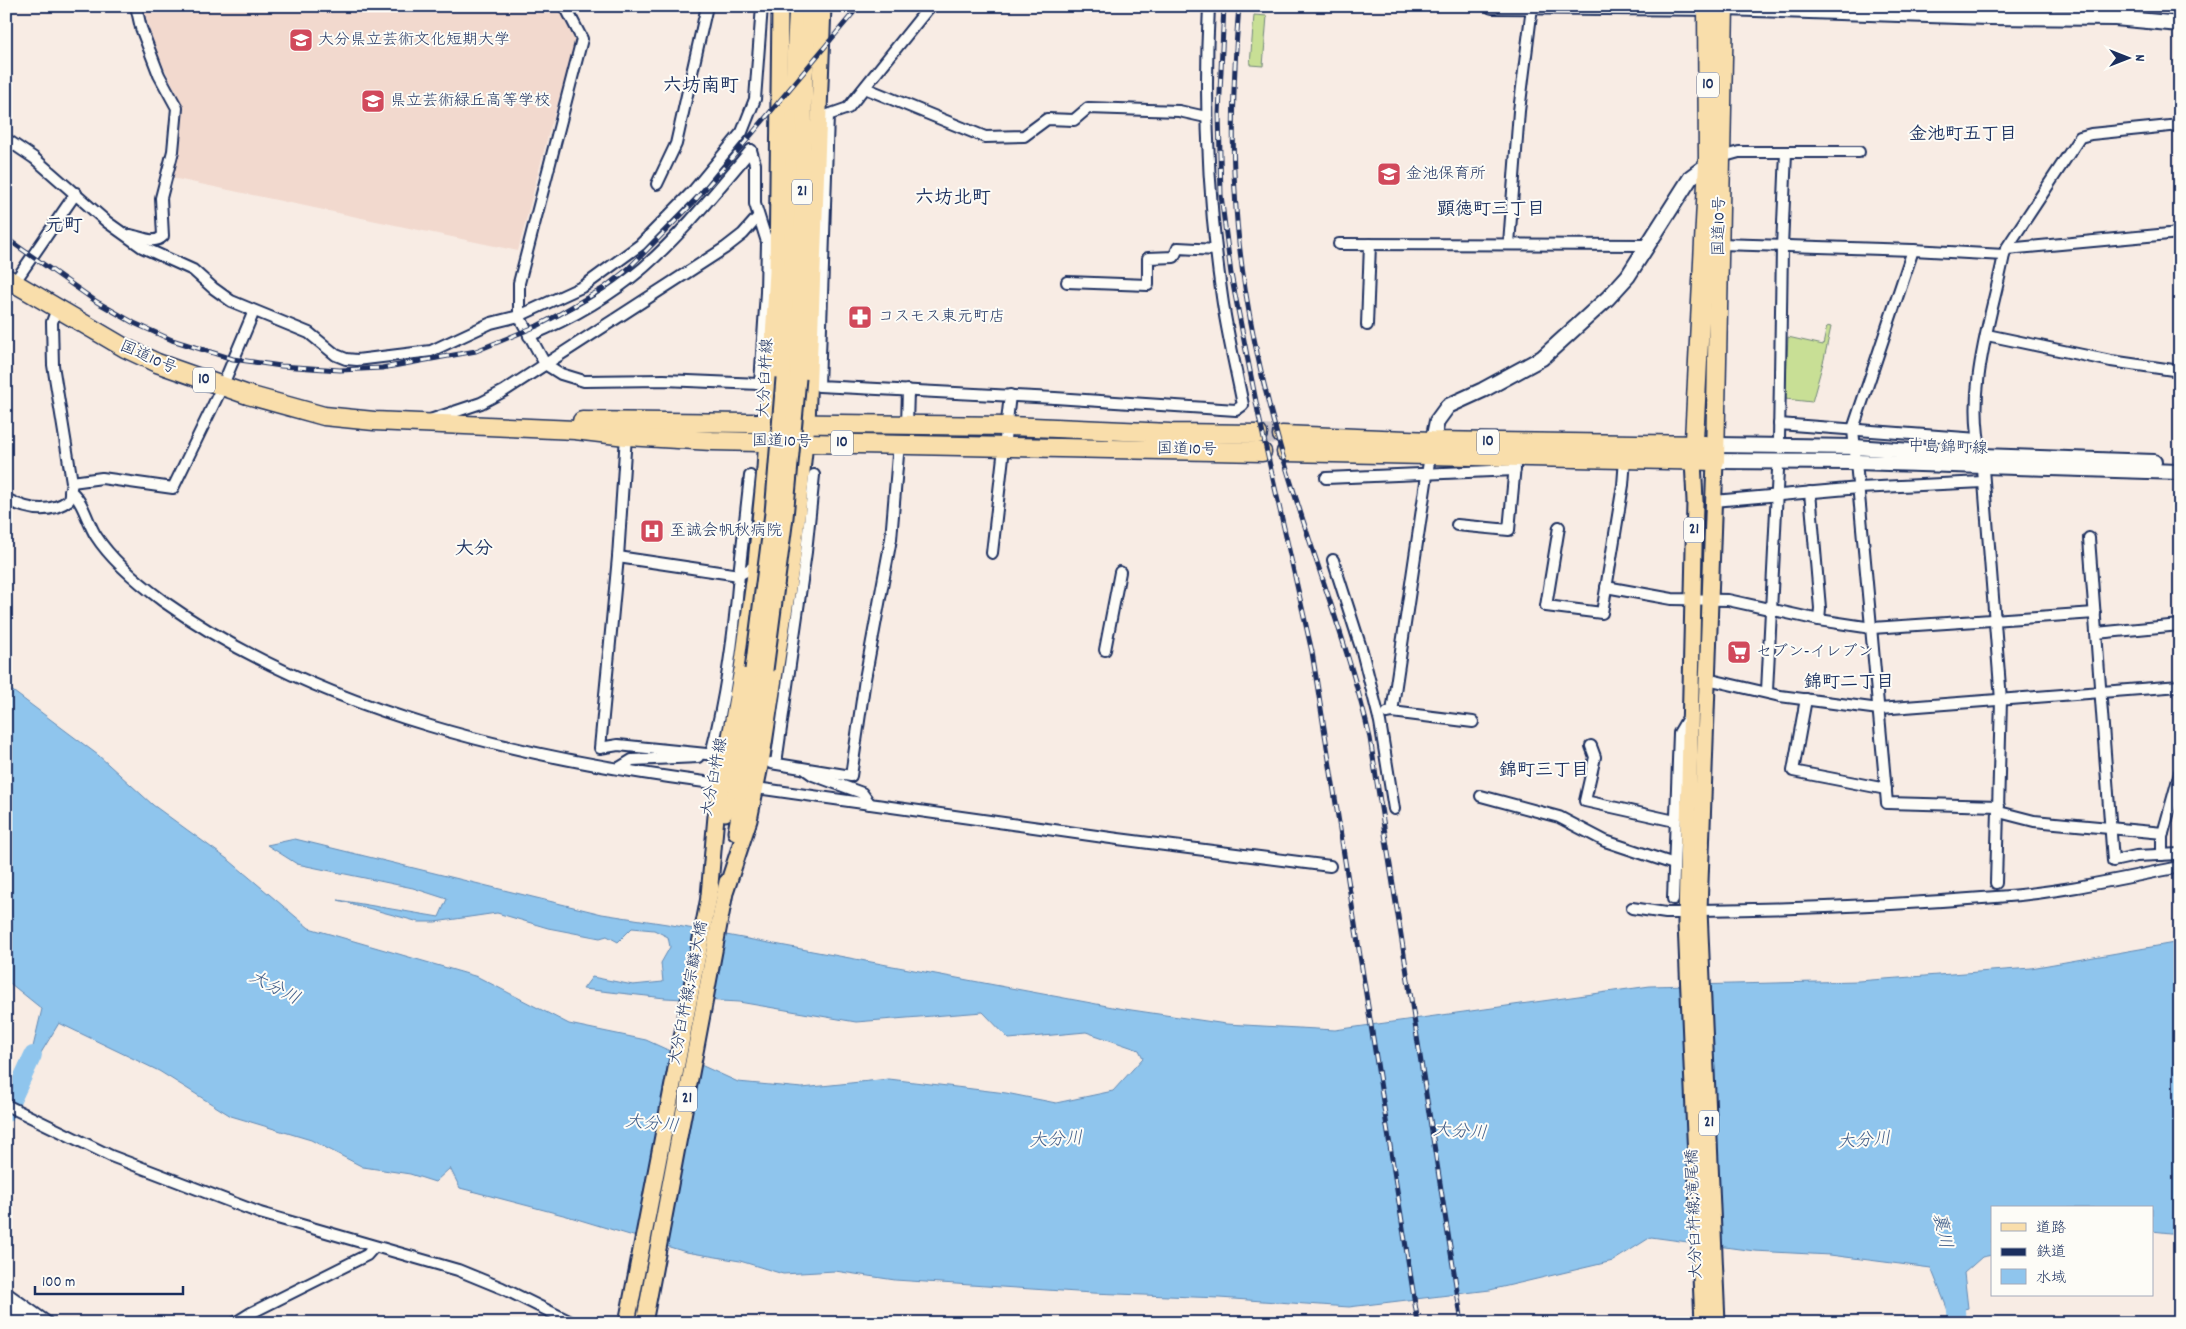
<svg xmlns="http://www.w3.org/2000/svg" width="2186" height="1329" font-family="Dekko,'Klee One',sans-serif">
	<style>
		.built { fill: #f2d9ce }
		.green { fill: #c8df95; stroke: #72877a }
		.water { fill: #8fc5ed; stroke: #6189b4 }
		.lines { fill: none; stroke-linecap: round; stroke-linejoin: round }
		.river { stroke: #8fc5ed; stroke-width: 18 }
		.street-tunnel { stroke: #ccc6c9; stroke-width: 10; stroke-dasharray: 10 5; stroke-linecap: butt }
		.highway-tunnel { stroke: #ccc6c9; stroke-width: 18; stroke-dasharray: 18 9; stroke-linecap: butt }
		.street-casing { stroke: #1b2f5e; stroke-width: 14 }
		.secondary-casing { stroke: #1b2f5e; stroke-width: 18 }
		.primary-casing { stroke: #1b2f5e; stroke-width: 19 }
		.highway-casing { stroke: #1b2f5e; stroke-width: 21 }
		.street { stroke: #fdfcf7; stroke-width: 10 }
		.secondary { stroke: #fdfcf7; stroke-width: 14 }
		.primary { stroke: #f9deab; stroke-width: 15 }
		.highway { stroke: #f9deab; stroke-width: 18 }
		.rail-casing { stroke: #1b2f5e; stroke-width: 5 }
		.rail { stroke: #fdfcf7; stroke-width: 3; stroke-dasharray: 9; stroke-linecap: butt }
		.primary-bridge-casing { stroke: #1b2f5e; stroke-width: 19; stroke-linecap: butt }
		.primary-bridge { stroke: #f9deab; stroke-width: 15 }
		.labels { text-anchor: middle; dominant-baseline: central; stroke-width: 4; stroke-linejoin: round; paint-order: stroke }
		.shield { fill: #fdfcf7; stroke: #5f6c8c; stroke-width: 1 }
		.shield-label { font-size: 15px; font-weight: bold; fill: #1b2f5e }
		.poi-label { font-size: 16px; fill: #1b2f5e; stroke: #fdfcf7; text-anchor: start }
		.street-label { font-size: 16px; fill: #1b2f5e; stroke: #fdfcf7 }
		.neighbourhood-label { font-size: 18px; font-weight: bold; fill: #1b2f5e; stroke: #fdfcf7 }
		.water-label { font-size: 18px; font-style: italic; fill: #3e5c89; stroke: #fdfcf7 }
		.quarter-label { font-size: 19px; font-weight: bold; fill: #1b2f5e; stroke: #fdfcf7 }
	</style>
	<rect width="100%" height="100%" fill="#f8ece4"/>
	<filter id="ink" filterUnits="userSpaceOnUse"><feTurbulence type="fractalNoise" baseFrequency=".02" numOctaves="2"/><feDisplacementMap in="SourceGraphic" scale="10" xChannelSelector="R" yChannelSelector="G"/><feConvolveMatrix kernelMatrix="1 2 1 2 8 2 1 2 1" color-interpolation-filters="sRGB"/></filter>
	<g filter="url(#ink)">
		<polygon class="built" points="143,6 558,6 577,42 549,132 518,251 172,178 178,151 182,104 154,47"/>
		<g class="green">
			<polygon points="1254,15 1267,16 1263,66 1250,65"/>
			<polygon points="1827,326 1831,327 1824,359 1812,402 1785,399 1788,337 1823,345"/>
		</g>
		<polygon class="water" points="6,686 98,755 153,805 230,861 309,928 478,977 569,1024 646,1040 738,1082 802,1088 889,1079 1006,1093 1056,1103 1113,1091 1143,1058 1139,1050 1086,1032 1009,1039 983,1012 856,1022 739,1002 665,998 583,989 592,977 633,985 663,982 661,963 670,947 668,937 654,930 632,928 618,942 607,936 600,938 548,928 497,913 435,922 419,922 338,900 439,917 447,899 413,888 297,864 267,845 295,839 602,914 667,924 1118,1008 1226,1024 1335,1030 1650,986 1858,981 2031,968 2180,942 2180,1234 2152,1231 2152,1208 1992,1208 1992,1255 1982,1257 1964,1273 1968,1308 1949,1313 1931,1268 1830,1255 1754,1251 1651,1237 1613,1261 1490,1290 1349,1307 1219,1298 1092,1293 895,1280 835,1271 783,1274 740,1261 686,1252 567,1216 460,1188 450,1168 435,1182 410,1174 363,1167 311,1140 231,1116 159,1071 59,1023 27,1076 21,1073 33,1047 42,1009 6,980"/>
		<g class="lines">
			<g class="river">
				<polyline points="6,1113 33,1055"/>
				<polyline points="1954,1288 1957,1323"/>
			</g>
			<polyline class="street-tunnel" points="742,132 751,150"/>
			<polyline class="highway-tunnel" points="1258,434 1282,435"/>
			<g class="street-casing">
				<g id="street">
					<polyline points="565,6 582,39 519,283 519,316 545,364 561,374 584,381 664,380 760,384 766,292 767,242 755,204 755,164 751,150"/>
					<path d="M930,6L848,108L828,115L819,386L1055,398L1236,410L1243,405C1236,369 1227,333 1222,297C1208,200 1204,104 1209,6"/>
					<polyline points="2085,17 2085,6"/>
					<polyline points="865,88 985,137 1024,136 1047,119 1074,120 1088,108 1179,111 1206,117"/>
					<polyline points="6,139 34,158 107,222 142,247 193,270 213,288 231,301 309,333 336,355 346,359 357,360 431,351 491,323 519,316 584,286 640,245 694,190 742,132 755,99 762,6"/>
					<polyline points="1721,157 1739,152 1859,152"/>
					<polyline points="657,184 676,144 707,6"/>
					<path d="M130,235C141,237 154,245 163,236L161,198L173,151L177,108L159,75L141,28L136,6"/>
					<polyline points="1339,244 1648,245"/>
					<polyline points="1509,244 1519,111 1532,7"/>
					<polyline points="1720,244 1913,250 2004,255"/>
					<polyline points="2006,249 2180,233"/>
					<polyline points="1913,250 1853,429 1887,803 1999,806"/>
					<polyline points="1067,282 1148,285 1148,258 1174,257 1178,248 1216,250"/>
					<polyline points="14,283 76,193"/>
					<polyline points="1367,325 1370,244"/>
					<polyline points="1987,335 2111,361 2180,371"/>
					<path d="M529,336C570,319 609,297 643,268C683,233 717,190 751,150"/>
					<polyline points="430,420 481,403 504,391 725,248 743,234 758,217"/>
					<polyline points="1779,424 1978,439"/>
					<polyline points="907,425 908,390"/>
					<polyline points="626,436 618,557 600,748 618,745 716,755"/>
					<polyline points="1779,440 1782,247 1786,152"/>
					<polyline points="1326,478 1515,470"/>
					<polyline points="72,482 102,478 173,488 222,387 254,311"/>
					<path d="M70,491C83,500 87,522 96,536C112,561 140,584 163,601C322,714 530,760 720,784"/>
					<polyline points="1810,492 1820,608 1819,620"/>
					<path d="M6,499C27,510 50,514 69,500L72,482L53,365L52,322L57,309"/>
					<polyline points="1714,501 1859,488 1983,482"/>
					<polyline points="1457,525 1509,530 1515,465"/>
					<polyline points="1559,527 1546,606 1602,613 1623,485 1625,459"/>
					<polyline points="2089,538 2113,861 2136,856 2180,854"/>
					<polyline points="992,553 1010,395"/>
					<polyline points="618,557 739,575 750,476"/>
					<polyline points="1333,560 1362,651 1380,722 1394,809"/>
					<polyline points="1606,587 1672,599 1728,600 1819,620 1872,628 2095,613"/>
					<polyline points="2096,633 2180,625"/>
					<polyline points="1105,650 1120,572"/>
					<polyline points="1707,679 1780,696 1879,709 2180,686"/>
					<polyline points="1767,691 1778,470"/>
					<polyline points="1806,699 1793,771 1886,789"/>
					<polyline points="1392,712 1430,455"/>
					<polyline points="1387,713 1392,712 1473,722"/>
					<polyline points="1591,746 1595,757 1585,801 1675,821"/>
					<path d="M711,754C726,696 734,636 739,575L755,566"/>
					<polyline points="771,763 851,776 865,679 891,539 899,443"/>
					<polyline points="776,763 806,552 814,475"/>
					<polyline points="619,768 632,760 698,757"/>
					<polyline points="806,770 813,775 862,793 870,804"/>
					<polyline points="756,788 1118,839 1330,866"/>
					<polyline points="1481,796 1559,817 1605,841 1674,864"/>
					<polyline points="1999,812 2034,821 2163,833"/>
					<polyline points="2162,855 2162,837 2180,772"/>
					<path d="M1996,883L2001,700L1982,456C1965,390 1991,320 2004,255L2006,249L2080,137L2091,134L2180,125"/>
					<polyline points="1673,899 1679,733 1689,716"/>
					<polyline points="1632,908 1666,913 1686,913"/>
					<path d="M1699,910C1799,909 1897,905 1996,897C2058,893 2119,879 2180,867"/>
					<polyline points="6,1105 111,1156 260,1213 458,1270 502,1288 573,1323"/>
					<polyline points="235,1323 251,1313 367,1255 374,1247"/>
				</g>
			</g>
			<g class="secondary-casing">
				<g id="secondary">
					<polyline points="1492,6 1724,8 1988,17 2115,18 2180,24"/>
					<polyline points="1715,445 1855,447 1982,456 2154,462"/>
					<polyline points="1431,450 1437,421 1448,406 1483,390 1542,358 1608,298 1628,276 1691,177 1714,160"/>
					<polyline points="1715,461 1856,462 2180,472"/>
					<polyline points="6,1295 45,1323"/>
					<polyline points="6,1309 26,1323"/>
				</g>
			</g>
			<g class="primary-casing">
				<g id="primary">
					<path d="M784,378C790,254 789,130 797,6"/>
					<polyline points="798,378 805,77 810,6"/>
					<polyline points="1693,460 1695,501 1686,923 1703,1323"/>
					<polyline points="1715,461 1699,910 1717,1323"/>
					<polyline points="725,813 753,670"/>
					<polyline points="736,832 765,670"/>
					<polyline points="726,890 749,820 762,756 793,555 807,424 823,6"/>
					<polyline points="709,896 716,816 742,669 755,574 765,469 777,272 780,6"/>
					<polyline points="627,1323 711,887"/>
					<polyline points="644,1323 727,882"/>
				</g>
			</g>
			<g class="highway-casing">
				<g id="highway">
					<polyline points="6,278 125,348 157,363 248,395 324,416 374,421 575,430 626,436 712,441 1262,452"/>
					<polyline points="582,421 1008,426 1170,433 1258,434"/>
					<polyline points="1282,435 1432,441 1705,445"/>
					<polyline points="1286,452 1715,461 1724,6"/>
					<polyline points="1693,460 1708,163 1707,6"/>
				</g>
			</g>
			<use href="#street" class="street"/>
			<use href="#secondary" class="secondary"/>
			<use href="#primary" class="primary"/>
			<use href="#highway" class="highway"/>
			<g class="rail-casing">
				<g id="rail">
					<polyline points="1224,6 1219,114 1221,195 1231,274 1259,417 1312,652 1418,1323"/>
					<path d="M1239,6C1234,68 1231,129 1235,191C1239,276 1257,364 1280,446C1308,545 1347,639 1370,738L1462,1323"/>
					<polyline points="6,238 97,302 134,323 172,340 233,359 281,366 340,370 382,368 476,351 537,326 558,315 604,288 628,269 690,206 726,165 859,6"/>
				</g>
			</g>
			<use href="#rail" class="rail"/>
			<g class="primary-bridge-casing">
				<g id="primary-bridge">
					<polyline points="753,670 773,513 784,378"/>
					<polyline points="765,670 785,517 798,378"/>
				</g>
			</g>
			<use href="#primary-bridge" class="primary-bridge"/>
		</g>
	</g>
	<defs>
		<g id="university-square" transform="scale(1.25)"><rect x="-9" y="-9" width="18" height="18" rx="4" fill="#d1495b" stroke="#fdfcf7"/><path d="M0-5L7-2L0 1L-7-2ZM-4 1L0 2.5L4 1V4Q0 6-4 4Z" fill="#fff"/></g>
		<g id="school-square" transform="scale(1.25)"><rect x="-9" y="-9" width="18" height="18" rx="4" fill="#d1495b" stroke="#fdfcf7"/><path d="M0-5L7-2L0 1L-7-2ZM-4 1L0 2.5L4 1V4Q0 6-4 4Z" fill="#fff"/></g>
		<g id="pharmacy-square" transform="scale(1.25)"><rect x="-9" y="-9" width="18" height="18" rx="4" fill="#d1495b" stroke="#fdfcf7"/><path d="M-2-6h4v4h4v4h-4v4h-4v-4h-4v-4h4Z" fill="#fff"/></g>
		<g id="hospital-square" transform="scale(1.25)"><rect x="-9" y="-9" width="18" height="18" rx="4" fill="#d1495b" stroke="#fdfcf7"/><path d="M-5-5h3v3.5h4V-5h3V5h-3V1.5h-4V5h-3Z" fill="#fff"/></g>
		<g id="supermarket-square" transform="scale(1.25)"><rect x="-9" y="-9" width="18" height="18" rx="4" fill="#d1495b" stroke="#fdfcf7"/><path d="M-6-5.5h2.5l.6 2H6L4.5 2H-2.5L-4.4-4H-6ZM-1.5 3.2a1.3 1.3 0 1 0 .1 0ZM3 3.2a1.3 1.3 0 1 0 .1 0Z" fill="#fff"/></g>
	</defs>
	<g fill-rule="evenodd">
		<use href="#university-square" x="301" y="40"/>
		<use href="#school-square" x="373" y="101"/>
		<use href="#school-square" x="1389" y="174"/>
		<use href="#pharmacy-square" x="860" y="317"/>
		<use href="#hospital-square" x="652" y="531"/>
		<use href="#supermarket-square" x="1739" y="652"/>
	</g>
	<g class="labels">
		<g class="shield">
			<rect x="1697" y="72.5" width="22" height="25" rx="4"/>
			<rect x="792" y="179.5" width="20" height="25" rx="4"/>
			<rect x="193" y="367.5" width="22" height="25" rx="4"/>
			<rect x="1477" y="429.5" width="22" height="25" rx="4"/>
			<rect x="831" y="430.5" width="22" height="25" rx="4"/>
			<rect x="1684" y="517.5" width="20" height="25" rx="4"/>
			<rect x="677" y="1086.5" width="20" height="25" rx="4"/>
			<rect x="1699" y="1110.5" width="20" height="25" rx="4"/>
		</g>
		<g class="shield-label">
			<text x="1708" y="85">10</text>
			<text x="802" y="192">21</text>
			<text x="204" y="380">10</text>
			<text x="1488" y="442">10</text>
			<text x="842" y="443">10</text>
			<text x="1694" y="530">21</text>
			<text x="687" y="1099">21</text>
			<text x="1709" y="1123">21</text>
		</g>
		<g class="poi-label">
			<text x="318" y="40">大分県立芸術文化短期大学</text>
			<text x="390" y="101">県立芸術緑丘高等学校</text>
			<text x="1406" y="174">金池保育所</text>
			<text x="878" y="317">コスモス東元町店</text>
			<text x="670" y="531">至誠会帆秋病院</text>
			<text x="1756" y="652">セブン-イレブン</text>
		</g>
		<g class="street-label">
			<text transform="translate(1720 226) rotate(-89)">国道10号</text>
			<text transform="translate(148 358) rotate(24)">国道10号</text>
			<text transform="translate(766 378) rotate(-87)">大分臼杵線</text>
			<text transform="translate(782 442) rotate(1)">国道10号</text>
			<text transform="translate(1948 448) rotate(2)">中島錦町線</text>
			<text transform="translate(1187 450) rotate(1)">国道10号</text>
			<text transform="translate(715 777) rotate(-79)">大分臼杵線</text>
			<text transform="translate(689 993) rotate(-79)">大分臼杵線;宗麟大橋</text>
			<text transform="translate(1695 1214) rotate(-92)">大分臼杵線;滝尾橋</text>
		</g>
		<g class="neighbourhood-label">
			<text x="1963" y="135">金池町五丁目</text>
			<text x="1491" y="210">顕徳町三丁目</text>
			<text x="1849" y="683">錦町二丁目</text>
			<text x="1544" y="771">錦町三丁目</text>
		</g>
		<g class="water-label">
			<text transform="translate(274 989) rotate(27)">大分川</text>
			<text transform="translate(652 1125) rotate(6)">大分川</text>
			<text transform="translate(1460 1133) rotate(4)">大分川</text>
			<text transform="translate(1056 1141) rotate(-3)">大分川</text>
			<text transform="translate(1864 1142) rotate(-4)">大分川</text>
			<text transform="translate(1941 1231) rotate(78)">裏川</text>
		</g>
		<g class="quarter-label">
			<text x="701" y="87">六坊南町</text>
			<text x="953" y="199">六坊北町</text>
			<text x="64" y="227">元町</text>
			<text x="474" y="550">大分</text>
		</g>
	</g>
	<rect width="2186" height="1329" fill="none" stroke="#fdfcf7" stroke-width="25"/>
	<rect x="12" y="12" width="2161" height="1304" fill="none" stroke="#1b2f5e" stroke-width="2" filter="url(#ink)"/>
	<rect x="1991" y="1206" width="162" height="90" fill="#fdfcf7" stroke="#a3aaba"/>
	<rect x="2001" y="1223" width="25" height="8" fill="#f9deab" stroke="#a3aaba"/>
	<text x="2036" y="1232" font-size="15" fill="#1b2f5e">道路</text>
	<rect x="2001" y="1248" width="25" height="8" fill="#1b2f5e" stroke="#a3aaba"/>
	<text x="2036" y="1256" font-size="15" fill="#1b2f5e">鉄道</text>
	<rect x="2001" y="1269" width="25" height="15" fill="#8fc5ed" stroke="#a3aaba"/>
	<text x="2036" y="1282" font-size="15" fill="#1b2f5e">水域</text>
	<g transform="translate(2128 58) rotate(90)" stroke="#fdfcf7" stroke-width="4" paint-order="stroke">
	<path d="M0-4L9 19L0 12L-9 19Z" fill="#1b2f5e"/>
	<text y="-8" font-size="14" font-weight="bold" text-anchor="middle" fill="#1b2f5e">N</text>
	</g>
	<path d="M35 1286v8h148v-8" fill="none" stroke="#1b2f5e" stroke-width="2.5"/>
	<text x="42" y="1286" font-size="15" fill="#1b2f5e" stroke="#fdfcf7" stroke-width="4" paint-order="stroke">100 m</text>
</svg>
